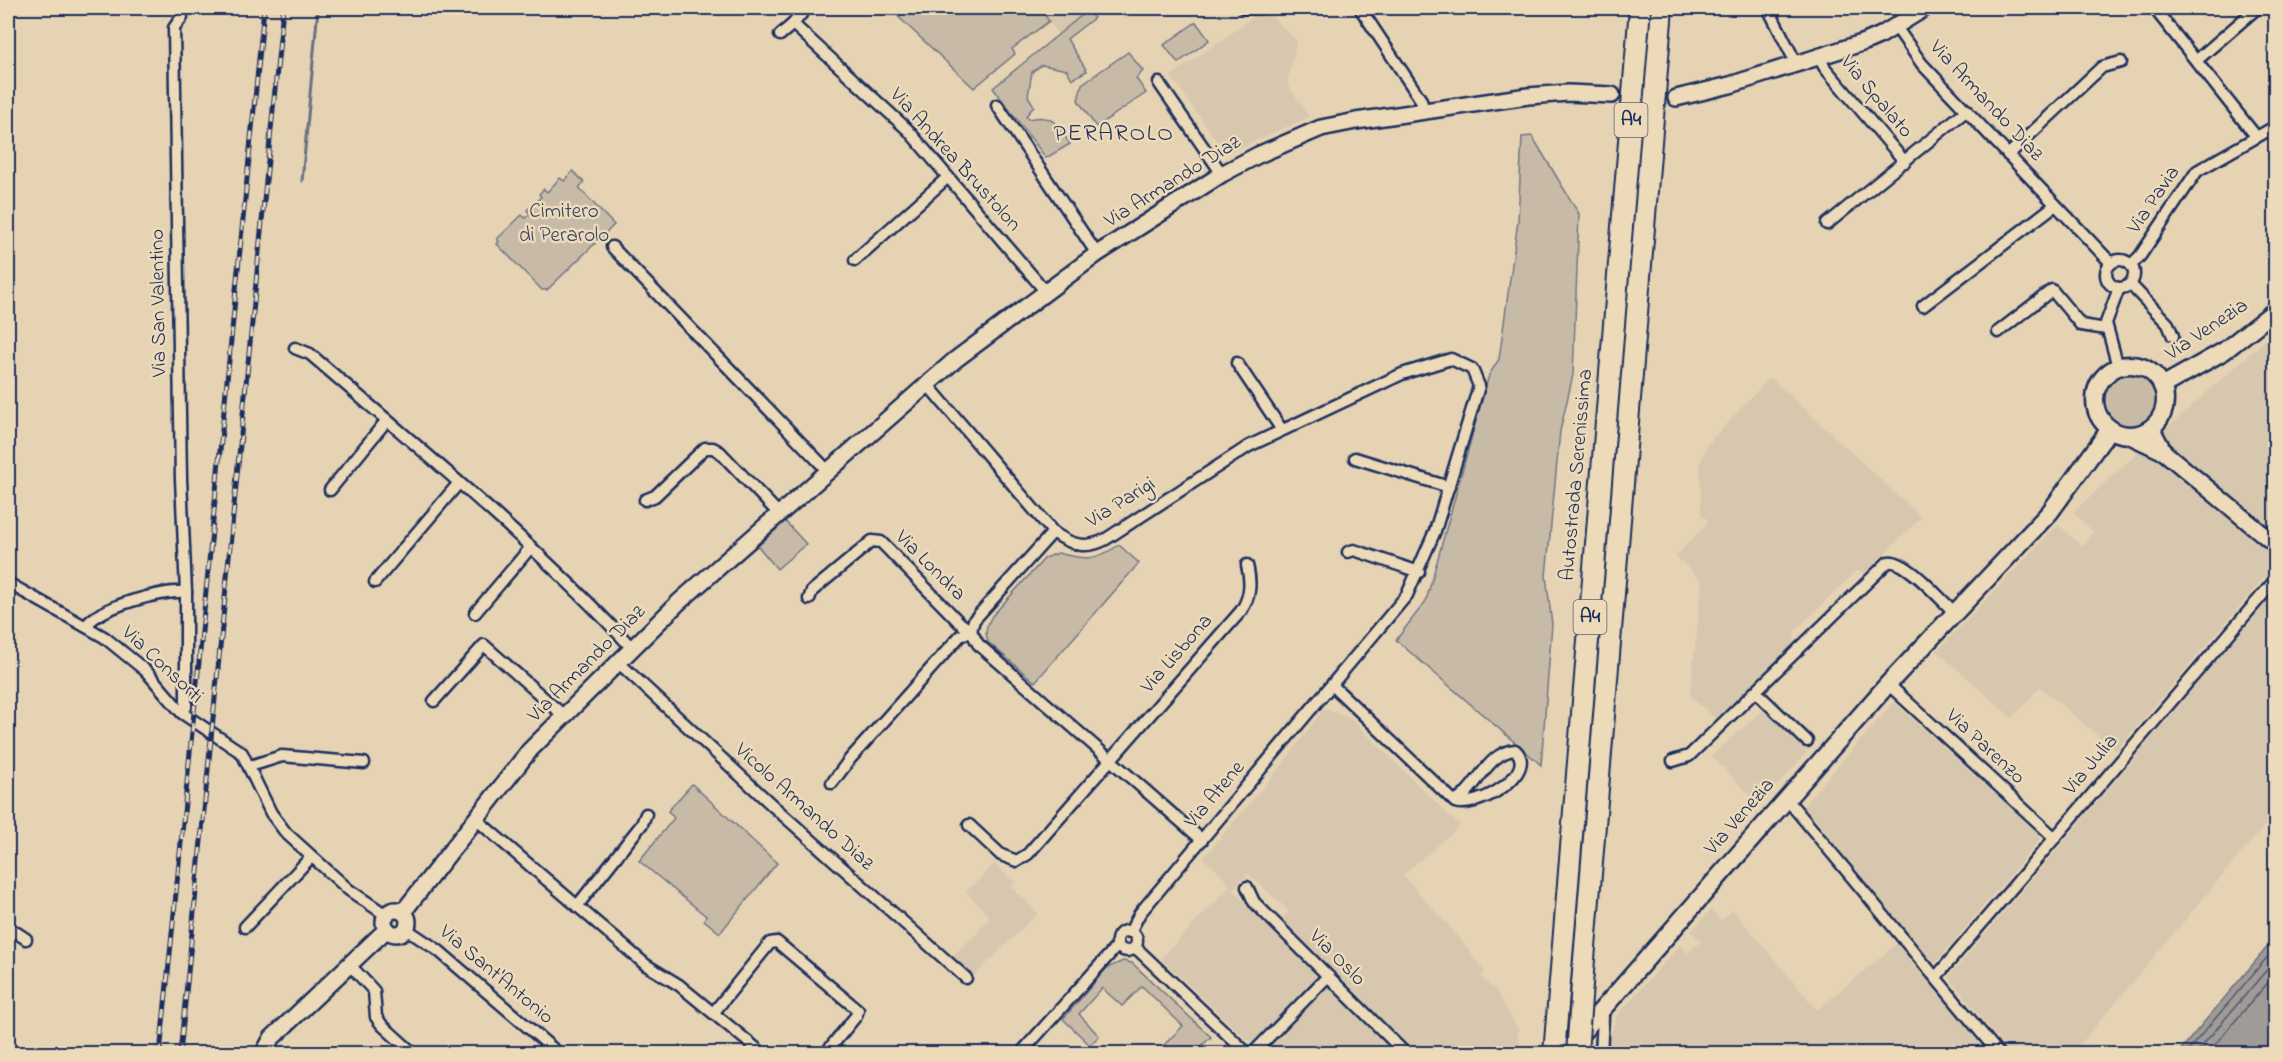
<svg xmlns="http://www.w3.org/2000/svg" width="2283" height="1061" font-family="'Indie Flower',sans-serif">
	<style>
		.built { fill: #d6c7ae }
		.green { fill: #c7bba8; stroke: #717583; stroke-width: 1.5 }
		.water { fill: #a09b96; stroke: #6b7080; stroke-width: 1.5 }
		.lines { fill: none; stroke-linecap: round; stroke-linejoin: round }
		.shore { stroke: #505a74; stroke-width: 1.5 }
		.stream { stroke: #6b7080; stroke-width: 3 }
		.secondary-tunnel { stroke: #bdb2a3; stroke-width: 15; stroke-dasharray: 15 8; stroke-linecap: butt }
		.street-casing { stroke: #1b2f5e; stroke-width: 15 }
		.secondary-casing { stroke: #1b2f5e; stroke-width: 20 }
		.primary-casing { stroke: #1b2f5e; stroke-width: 21 }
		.highway-casing { stroke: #1b2f5e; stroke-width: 24 }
		.street { stroke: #eddab8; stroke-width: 10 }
		.secondary { stroke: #eddab8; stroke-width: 15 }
		.primary { stroke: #eddab8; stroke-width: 16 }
		.highway { stroke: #eddab8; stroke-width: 20 }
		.rail-casing { stroke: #1b2f5e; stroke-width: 5 }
		.rail { stroke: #eddab8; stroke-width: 3; stroke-dasharray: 9; stroke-linecap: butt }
		.highway-bridge-casing { stroke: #1b2f5e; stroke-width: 24; stroke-linecap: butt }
		.highway-bridge { stroke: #eddab8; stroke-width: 20 }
		.labels { text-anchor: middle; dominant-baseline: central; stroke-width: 5; stroke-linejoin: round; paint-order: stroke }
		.shield { fill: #eddab8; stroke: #5a6279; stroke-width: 1.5 }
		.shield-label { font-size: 20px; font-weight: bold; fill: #1b2f5e }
		.street-label { font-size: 21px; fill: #1b2f5e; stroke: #eddab8 }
		.park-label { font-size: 21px; fill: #354469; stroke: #eddab8 }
		.quarter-label { font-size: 24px; letter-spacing: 1.5px; fill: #1b2f5e; stroke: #eddab8 }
	</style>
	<rect width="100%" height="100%" fill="#e5d3b4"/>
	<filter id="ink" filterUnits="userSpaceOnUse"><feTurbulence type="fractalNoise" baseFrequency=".0167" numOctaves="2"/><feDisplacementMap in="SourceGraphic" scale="12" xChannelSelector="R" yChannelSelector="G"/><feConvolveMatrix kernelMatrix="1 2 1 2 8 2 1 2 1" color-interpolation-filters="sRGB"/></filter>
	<g filter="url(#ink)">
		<g class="built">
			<polygon points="1040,8 1093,8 1059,35"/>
			<polygon points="1265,9 1297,41 1287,83 1309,117 1226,154 1171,76"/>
			<polygon points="2275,331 2275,534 2161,438 2161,434"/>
			<polygon points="1770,377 1921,517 1865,573 1856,571 1793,633 1795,642 1716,719 1690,696 1702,581 1676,556 1709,521 1701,514 1700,463 1707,445"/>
			<polygon points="2143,448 2275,558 2275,565 2116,751 2040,687 2012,718 1937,651 2058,525 2082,546 2093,531 2073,512"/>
			<polygon points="2275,592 2275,813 2073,1053 2009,1053 1949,977"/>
			<polygon points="1894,702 2040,835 2039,841 1936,962 1931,964 1801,808"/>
			<polygon points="1324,709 1350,718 1460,826 1403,875 1460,939 1485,972 1481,977 1496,991 1518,1029 1517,1036 1523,1053 1414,1053 1281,920 1289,911 1248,874 1232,889 1313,971 1316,977 1312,985 1257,1040 1252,1042 1246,1039 1161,959 1229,887 1226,879 1203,858 1280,768"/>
			<polygon points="1764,709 1807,752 1760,805 1711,756"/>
			<polygon points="994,864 1015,882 1011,887 1038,913 972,978 950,958 979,932 977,930 990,917 966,892"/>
			<polygon points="1711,910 1721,920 1733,910 1817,1010 1899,942 1990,1053 1607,1053 1611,1033 1617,1016 1680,945 1688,953 1701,941 1691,931"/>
			<polygon points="1327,986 1382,1039 1397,1053 1263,1053 1264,1050"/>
		</g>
		<g class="green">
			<polygon points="889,8 1040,8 1049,21 1012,49 1015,54 974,88"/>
			<path d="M1087,11L1094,18L1067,39L1087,71L1072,79L1067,70L1042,65L1032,72L1028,96L1034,106L1026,116L1028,119C1054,113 1056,124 1070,144L1046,158L993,88Z"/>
			<polygon points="1196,22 1209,40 1178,63 1164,45"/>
			<polygon points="1128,52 1143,71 1136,78 1146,93 1096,127 1078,100 1082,84"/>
			<polygon points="1532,136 1579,214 1573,375 1560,431 1546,576 1552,624 1541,765 1396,640 1426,601 1489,375 1499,359 1518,221 1522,137"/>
			<polygon points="573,171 584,182 579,188 614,225 547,290 542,290 497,244 499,242 497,239 522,215 525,218 530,214 527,210 541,197 539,194 544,189 547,192 560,178 564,181"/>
			<circle cx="2129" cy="400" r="28"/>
			<polygon points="785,521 806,544 777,569 758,546"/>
			<path d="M1119,545L1139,563L1035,682L988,642C984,631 987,625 992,616L1045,558L1058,553C1085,560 1095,561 1119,545Z"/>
			<polygon points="692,784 777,863 720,933 704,920 706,916 639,861 674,818 668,811"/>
			<polygon points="1123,961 1132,963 1211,1037 1194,1053 1156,1053 1183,1026 1142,986 1122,1006 1102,988 1079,1014 1099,1036 1090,1045 1063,1019 1107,968"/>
		</g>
		<polygon class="water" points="2275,938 2276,1050 2272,1053 2178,1053"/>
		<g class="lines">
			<g class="shore">
				<polyline points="2185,1054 2276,947"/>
				<polyline points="2195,1054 2276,959"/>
				<polyline points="2207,1054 2276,973"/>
			</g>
			<polyline class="stream" points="302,181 318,8"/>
			<polyline class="secondary-tunnel" points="1612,95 1676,98"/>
			<g class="street-casing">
				<g id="street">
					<polyline points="806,8 793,24 908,130 1046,292"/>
					<polyline points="1244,8 1261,8"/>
					<polyline points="1360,8 1421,100 1424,111"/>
					<polyline points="1768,8 1796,63"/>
					<polyline points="2154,8 2255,135"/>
					<polyline points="182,17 174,28 181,479 186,592 186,707"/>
					<polyline points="1896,27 1922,64 2111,263"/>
					<polyline points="780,35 793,24"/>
					<polyline points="1818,56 1825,68 1905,162"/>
					<polyline points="2197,60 2257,8"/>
					<polyline points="1159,83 1222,174"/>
					<polyline points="997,105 1097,254"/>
					<polyline points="2008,155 2102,67 2121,62"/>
					<polyline points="1827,224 1967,110"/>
					<polyline points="612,247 828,471"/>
					<circle cx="2120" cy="274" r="14"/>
					<polyline points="855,260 948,177"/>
					<polyline points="2131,265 2140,256 2197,171 2276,126"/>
					<polyline points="2130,284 2168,324 2173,336"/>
					<polyline points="1923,306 2054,206"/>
					<polyline points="1998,332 2052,290 2081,325 2106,329"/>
					<path d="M295,348L310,354C420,449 533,541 632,648"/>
					<polyline points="1237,363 1282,430"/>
					<polyline points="2118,367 2106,323 2119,288"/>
					<path d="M927,384L1053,532C1071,545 1086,550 1106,539L1249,446L1402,374L1451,359L1472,369L1479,386L1435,531L1407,595L1140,913L1130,932"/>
					<polyline points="1355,458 1449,487"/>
					<polyline points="330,490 387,420"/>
					<polyline points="645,500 655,496 705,448 713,448 720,452 780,515"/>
					<polyline points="1348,552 1354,550 1419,572"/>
					<polyline points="375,582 458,484"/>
					<polyline points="8,583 104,637 146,671 182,713 242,753 271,813 286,833 349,890 386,915"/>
					<polyline points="809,599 812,591 872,541 881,542 960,623 971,631 978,644 1202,840"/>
					<polyline points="475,613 531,547"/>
					<path d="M86,626C100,606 163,590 186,592"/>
					<polyline points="618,662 773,806 966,978"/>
					<polyline points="1888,684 2055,838"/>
					<path d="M1332,685L1455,802C1477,810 1540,772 1515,750C1487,752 1476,791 1455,802"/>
					<polyline points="1756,692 1807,741"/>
					<polyline points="434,701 484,645 563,715"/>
					<path d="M1673,761L1689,756L1888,562C1905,558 1940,599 1954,612"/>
					<polyline points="250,766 282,756 364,763"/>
					<polyline points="832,783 850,759 960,636 971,631 974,620 1053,532"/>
					<polyline points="1786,798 1999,1054"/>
					<polyline points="477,820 646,965 679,985 763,1054"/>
					<path d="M969,825L1001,855L1017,861L1028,854L1241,611C1251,596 1251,582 1247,565"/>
					<polyline points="1247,887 1254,902 1406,1054"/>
					<polyline points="577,906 642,824 646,814"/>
					<polyline points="8,927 26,939"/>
					<polyline points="245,927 311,857"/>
					<polyline points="406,929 439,951 559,1054"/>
					<circle cx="1127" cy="941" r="10"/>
					<polyline points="1135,947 1248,1054"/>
					<polyline points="349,964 374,991 376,1017 382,1025 414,1054"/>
					<polyline points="1936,977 2276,579"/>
					<polyline points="714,1012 770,943 777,942 858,1010 856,1016 825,1054"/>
					<polyline points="1598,1013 1603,1017 1601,1054"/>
					<polyline points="1020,1054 1118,945"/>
					<polyline points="1252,1054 1328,976"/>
				</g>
			</g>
			<g class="secondary-casing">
				<g id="secondary">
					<polyline points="1676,98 1730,85 1865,42 1881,35 1925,8"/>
					<polyline points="2154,426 2154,433 2164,452"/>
					<polyline points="2130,436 2164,452 2276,545"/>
					<circle cx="396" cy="922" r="12"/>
					<polyline points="403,912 530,750 679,602 955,360 1097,254 1222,174 1258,155 1321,128 1356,121 1528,96 1568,93 1612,95"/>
					<polyline points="263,1054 272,1038 387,929"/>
				</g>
			</g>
			<g class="primary-casing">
				<g id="primary">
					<circle cx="2130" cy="400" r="35"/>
					<polyline points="2162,386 2224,351 2276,310"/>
					<polyline points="1563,1054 1888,684 2050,512 2110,429"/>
				</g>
			</g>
			<g class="highway-casing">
				<g id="highway">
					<polyline points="1582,984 1662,8"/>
					<polyline points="1554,1054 1640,8"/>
				</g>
			</g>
			<use href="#street" class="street"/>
			<use href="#secondary" class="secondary"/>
			<use href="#primary" class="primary"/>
			<use href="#highway" class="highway"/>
			<g class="rail-casing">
				<g id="rail">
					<polyline points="160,1054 264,8"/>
					<polyline points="180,1054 283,8"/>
				</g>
			</g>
			<use href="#rail" class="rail"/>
			<g class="highway-bridge-casing">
				<polyline id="highway-bridge" points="1577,1054 1582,984"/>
			</g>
			<use href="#highway-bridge" class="highway-bridge"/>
		</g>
	</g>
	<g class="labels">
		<g class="shield">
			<rect x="1614.5" y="103" width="33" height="34" rx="4.5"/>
			<rect x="1573.5" y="600" width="33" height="34" rx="4.5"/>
		</g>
		<g class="shield-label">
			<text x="1631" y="120">A4</text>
			<text x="1590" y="617">A4</text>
		</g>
		<g class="street-label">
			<text transform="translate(1876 97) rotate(50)">Via Spalato</text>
			<text transform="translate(1986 101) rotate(47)">Via Armando Diaz</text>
			<text transform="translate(955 160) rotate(48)">Via Andrea Brustolon</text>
			<text transform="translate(1173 182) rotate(-32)">Via Armando Diaz</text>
			<text transform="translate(2154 200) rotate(-56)">Via Pavia</text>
			<text transform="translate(159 303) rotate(-91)">Via San Valentino</text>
			<text transform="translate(2207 330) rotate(-34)">Via Venezia</text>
			<text transform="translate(1577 475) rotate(-85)">Autostrada Serenissima</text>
			<text transform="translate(1121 503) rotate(-32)">Via Parigi</text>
			<text transform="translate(930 566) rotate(45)">Via Londra</text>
			<text transform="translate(1177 654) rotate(-49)">Via Lisbona</text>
			<text transform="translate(587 664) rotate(-45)">Via Armando Diaz</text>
			<text transform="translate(162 665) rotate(43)">Via Consorti</text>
			<text transform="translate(1985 747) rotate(43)">Via Parenzo</text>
			<text transform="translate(2091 765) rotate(-50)">Via Julia</text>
			<text transform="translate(1215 795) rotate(-50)">Via Atene</text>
			<text transform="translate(804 807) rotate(42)">Vicolo Armando Diaz</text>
			<text transform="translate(1740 817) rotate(-49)">Via Venezia</text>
			<text transform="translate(1337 958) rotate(45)">Via Oslo</text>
			<text transform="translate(496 975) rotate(40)">Via Sant'Antonio</text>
		</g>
		<g class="park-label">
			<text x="564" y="212">Cimitero<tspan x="564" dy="24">di Perarolo</tspan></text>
		</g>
		<g class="quarter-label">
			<text x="1114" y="134">PERAROLO</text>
		</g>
	</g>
	<rect width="2283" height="1061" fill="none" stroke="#eddab8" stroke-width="30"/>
	<rect x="15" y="15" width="2253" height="1031" fill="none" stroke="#1b2f5e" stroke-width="2" filter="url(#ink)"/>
</svg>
